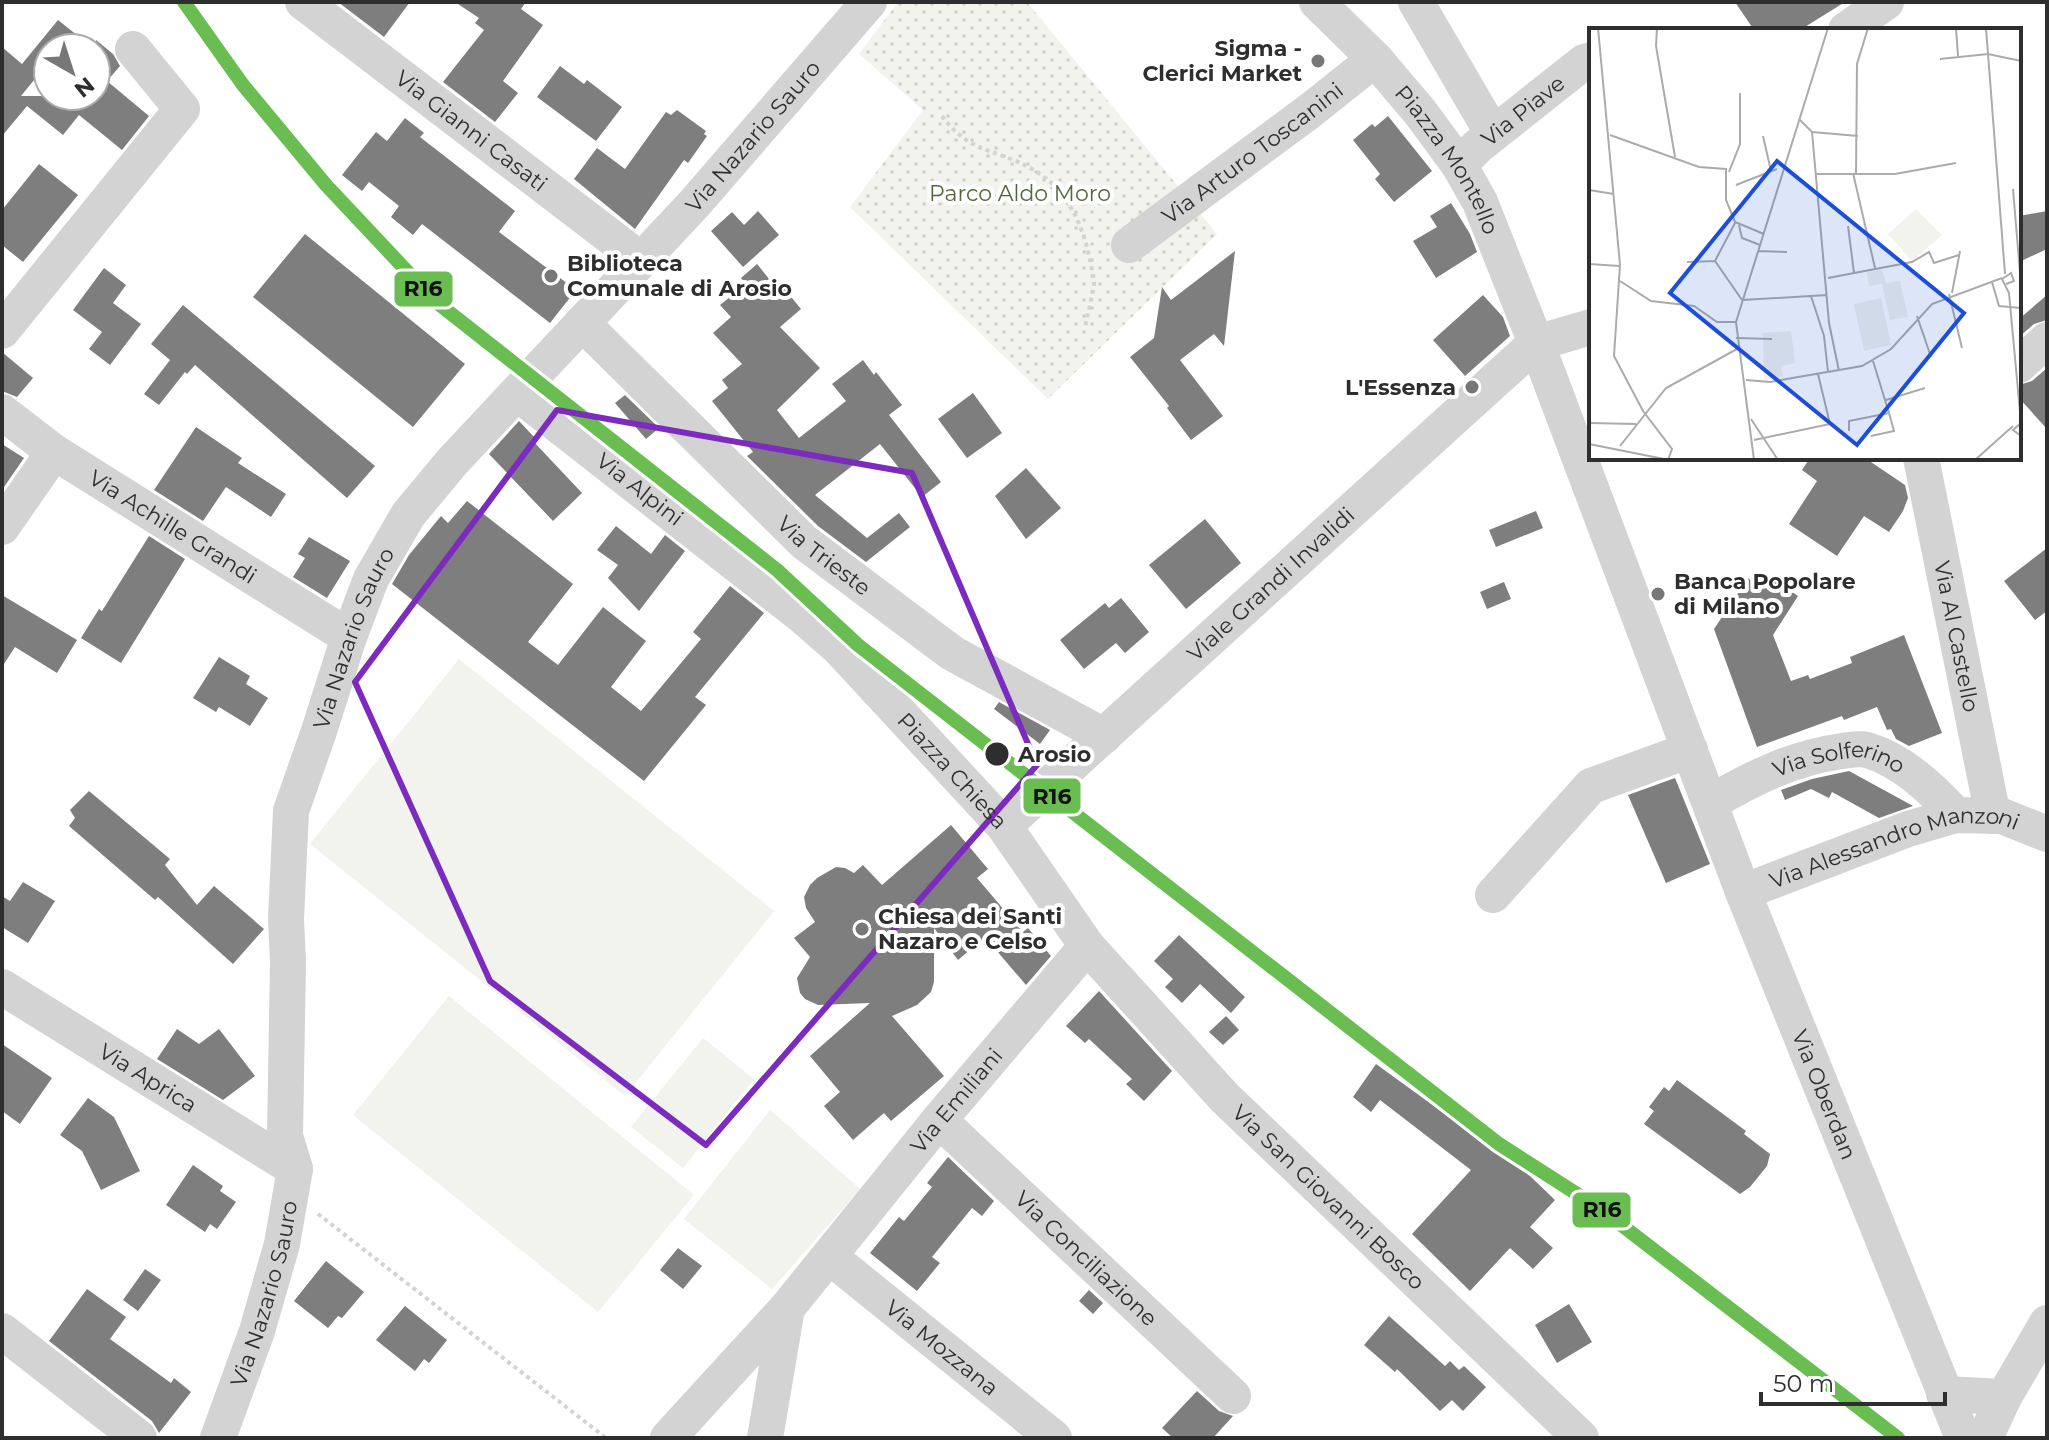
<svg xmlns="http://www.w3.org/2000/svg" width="2049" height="1440" font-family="Montserrat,sans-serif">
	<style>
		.park { fill: url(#park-dots) }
		.pitch { fill: #f1f3ec }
		.building { fill: #7e7e7e }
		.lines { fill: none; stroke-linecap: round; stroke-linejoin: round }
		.path { stroke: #d3d3d3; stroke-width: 4; stroke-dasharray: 4 4; stroke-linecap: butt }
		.minor { stroke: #d3d3d3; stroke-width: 36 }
		.rail-1-casing { stroke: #fff; stroke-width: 20 }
		.rail-1 { stroke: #69bd51; stroke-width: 14 }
		.marked { fill: none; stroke: #7b2cbf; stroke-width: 6; stroke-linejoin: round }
		.poi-dot { fill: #777; stroke: #fff; stroke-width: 3 }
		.stop-dot { fill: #2e2e2e; stroke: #fff; stroke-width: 3 }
		.labels { text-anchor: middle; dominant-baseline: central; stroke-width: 8; stroke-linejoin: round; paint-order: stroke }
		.poi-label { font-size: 22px; font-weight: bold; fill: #2e2e2e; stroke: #fff; text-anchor: start }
		.street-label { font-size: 22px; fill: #2e2e2e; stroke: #fff }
		.park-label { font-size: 22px; fill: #55663e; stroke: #fff }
		.stop-label { font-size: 22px; font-weight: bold; fill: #2e2e2e; stroke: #fff; text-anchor: start }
		.inset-road { fill: none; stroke: #ababab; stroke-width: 2 }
		.view { fill: #1d4ed8; fill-opacity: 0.15; stroke: #1d4ed8; stroke-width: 4 }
		.inset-edge { fill: none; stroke: #2e2e2e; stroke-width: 4 }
		.line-badge { stroke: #fff; stroke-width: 3 }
		.pale-badge-label { font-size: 22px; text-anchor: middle; font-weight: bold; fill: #111 }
	</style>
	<defs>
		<pattern id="park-dots" width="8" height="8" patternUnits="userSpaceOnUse" patternTransform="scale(2)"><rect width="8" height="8" fill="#f1f3ec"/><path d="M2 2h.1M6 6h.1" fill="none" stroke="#cfd1cb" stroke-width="1.8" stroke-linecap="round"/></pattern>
	</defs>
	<rect width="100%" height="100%" fill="#fff"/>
	<polygon class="park" points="898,2 1027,2 1217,234 1048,399 850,207 923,110 859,54"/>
	<g class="pitch">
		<polygon points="459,659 774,911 625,1096 310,844"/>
		<polygon points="449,996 694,1195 598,1312 353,1115"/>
		<polygon points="703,1038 754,1079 683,1168 631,1127"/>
		<polygon points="770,1110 860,1189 772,1289 684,1219"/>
	</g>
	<g class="building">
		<polygon points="338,2 410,2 384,37"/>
		<polygon points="455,2 526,2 521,9 543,25 503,81 518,93 495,122 443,82 484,30 475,23 479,18"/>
		<polygon points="1735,2 1845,2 1800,30 1754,30"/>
		<polygon points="58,20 93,48 48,48 48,63 21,96 96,96 96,40 113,54 120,66 107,81 149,116 122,150 79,115 63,135 27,106 2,136 2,47 22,64"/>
		<polygon points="560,66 584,84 587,80 622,107 596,141 537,97"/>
		<polygon points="677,110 706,131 704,134 707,136 688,163 684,160 635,229 574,179 597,148 625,169 666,112 671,115"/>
		<polygon points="1388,116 1432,171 1394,202 1375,179 1380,174 1353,140 1372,124 1375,127"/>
		<polygon points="405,118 424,133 420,137 515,211 499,232 576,290 550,323 422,224 413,235 391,217 399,206 369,182 362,191 342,175 376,132 387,141"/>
		<polygon points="39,164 78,195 23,262 2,245 2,210"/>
		<polygon points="1451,203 1470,234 1477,252 1436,278 1413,241 1437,227 1430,216"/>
		<polygon points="758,211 779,235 743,267 711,231 732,212 744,225"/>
		<polygon points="2047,211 2047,249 2019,262 2019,216"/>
		<polygon points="305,234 465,364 413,427 253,297"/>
		<polygon points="1235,251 1224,346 1214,334 1180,360 1223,416 1191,440 1167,408 1169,406 1130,357 1154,338 1162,287 1171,300"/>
		<polygon points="757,264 779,291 783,287 801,309 780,327 820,368 777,410 799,438 846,401 832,384 863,360 874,375 876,372 902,405 889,415 941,482 922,497 880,444 815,495 867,538 899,513 910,527 866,562 818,526 747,456 753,452 712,401 728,388 722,380 742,364 713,333 731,317 720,305 746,284 741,278"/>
		<polygon points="104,268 126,285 113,303 141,324 110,365 89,349 102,332 73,310"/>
		<polygon points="1483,295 1503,317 1510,336 1465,376 1433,340"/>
		<polygon points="2047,295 2047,320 2034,324 2019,337 2019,319"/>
		<polygon points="183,305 375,466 347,498 195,365 187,374 185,372 159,405 144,394 170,360 151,344"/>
		<polygon points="2,352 33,378 17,397 2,391"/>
		<polygon points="2047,368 2047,429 2019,398 2019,385 2032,381"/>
		<polygon points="973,393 1002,433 967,458 938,419"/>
		<polygon points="625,395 659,428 646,439 615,403"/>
		<polygon points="519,421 535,438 533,441 582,493 553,521 489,454"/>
		<polygon points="196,427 242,458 238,463 286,494 271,517 226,487 203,521 154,490"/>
		<polygon points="2,444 24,458 2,490"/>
		<polygon points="1810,458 1865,458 1905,485 1908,498 1903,511 1889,532 1864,516 1837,556 1789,524 1817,481 1802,470"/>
		<polygon points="1026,468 1061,508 1026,539 995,496"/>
		<polygon points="467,501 573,584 528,642 558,665 603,607 646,641 611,687 641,711 701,639 693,632 730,586 764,613 695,697 706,705 644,781 392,584 409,555 441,516 448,523"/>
		<polygon points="1536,511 1543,528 1496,547 1489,530"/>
		<polygon points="1205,519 1241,563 1186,609 1149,565"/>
		<polygon points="616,526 651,554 665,535 685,551 639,611 608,578 618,565 597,550"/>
		<polygon points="149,536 185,559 121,663 81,638 99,609 102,611"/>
		<polygon points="309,537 350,561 327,598 293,577 305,558 298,554"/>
		<polygon points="2047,548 2047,611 2035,620 2004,581"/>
		<polygon points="1760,570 1798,596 1773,635 1791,681 1808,675 1810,679 1852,663 1850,657 1904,635 1942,733 1909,746 1896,739 1891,729 1887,730 1877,707 1844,720 1842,716 1757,747 1714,629 1748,578 1752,581"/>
		<polygon points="1504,582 1511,599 1487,609 1480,592"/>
		<polygon points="2,595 77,640 57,673 15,647 2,667"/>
		<polygon points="1121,598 1149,632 1125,653 1116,643 1084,669 1060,640 1105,603 1109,608"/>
		<polygon points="219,657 250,676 246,684 268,698 250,726 219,707 216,712 193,698"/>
		<polygon points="999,702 1050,730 1040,744 994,709"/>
		<polygon points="1849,771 1893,795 1913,806 1879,818 1832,792 1829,798 1811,789 1785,800 1781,790 1812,779"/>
		<polygon points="1675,778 1710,864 1666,883 1628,795"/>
		<polygon points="89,791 170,859 165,865 197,905 214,886 264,929 233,964 158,897 155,900 69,826 75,818 70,810"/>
		<polygon points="951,825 988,869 977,878 1023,932 1028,928 1051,956 1026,985 985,937 958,960 934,928 934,982 931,992 917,1005 892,1016 944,1076 891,1121 884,1113 853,1140 824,1106 840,1092 810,1056 870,1003 818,1005 805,999 800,993 797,978 810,957 794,938 815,922 806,908 804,897 810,885 817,878 836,867 845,868 854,873 863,865 882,885"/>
		<polygon points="23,882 55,901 28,943 2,927 2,896 10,901"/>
		<polygon points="1179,935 1245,997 1231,1013 1200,984 1182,1003 1165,987 1173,979 1154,961"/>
		<polygon points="1099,991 1172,1071 1144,1101 1126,1084 1132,1079 1089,1039 1085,1043 1066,1026"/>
		<polygon points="1226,1016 1239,1030 1223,1045 1209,1032"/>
		<polygon points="177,1029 199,1044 219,1029 255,1076 223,1100 157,1059"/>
		<polygon points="2,1044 52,1078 20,1124 2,1111"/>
		<polygon points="1376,1064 1529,1175 1555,1200 1530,1227 1553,1248 1533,1269 1510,1248 1470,1291 1412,1234 1471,1170 1380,1100 1371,1112 1353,1097"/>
		<polygon points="1677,1080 1746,1131 1744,1134 1770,1154 1767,1166 1750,1187 1740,1194 1644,1124 1654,1111 1649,1107 1664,1087 1669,1091"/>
		<polygon points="88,1098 114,1117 140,1171 101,1190 82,1151 60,1135"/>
		<polygon points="948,1157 994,1201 982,1216 972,1208 932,1257 940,1263 917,1291 870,1253 899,1217 904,1221 932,1187 927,1183"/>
		<polygon points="193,1165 223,1186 220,1191 236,1202 217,1229 210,1224 205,1232 166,1205"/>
		<polygon points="678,1248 702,1266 683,1289 660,1270"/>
		<polygon points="326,1261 364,1292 342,1318 338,1316 328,1328 294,1301"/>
		<polygon points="145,1269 161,1280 138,1311 123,1300"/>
		<polygon points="87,1289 126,1317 110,1339 171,1383 174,1378 191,1392 159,1433 152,1421 49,1341"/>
		<polygon points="1089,1290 1103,1303 1093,1314 1079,1301"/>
		<polygon points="1569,1304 1592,1342 1557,1363 1535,1325"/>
		<polygon points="405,1306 447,1340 429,1363 424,1359 415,1371 376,1340"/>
		<polygon points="1389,1316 1445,1366 1450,1361 1459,1370 1464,1366 1486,1387 1463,1411 1452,1400 1440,1411 1397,1369 1395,1372 1364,1345"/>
		<polygon points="1197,1391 1219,1411 1233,1416 1213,1438 1173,1438 1162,1428"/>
	</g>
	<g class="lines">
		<g class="path">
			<path d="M942,116C970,154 995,148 1032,169C1066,188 1082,222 1090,260C1091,268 1094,276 1094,284C1092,298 1088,313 1085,327"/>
			<polyline points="318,1214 606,1438"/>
		</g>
		<g class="minor">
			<path id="s1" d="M303,2L641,260"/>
			<path id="s2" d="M1317,2L1375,59L1420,112L1459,165L1480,202L1545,366L1743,892L1963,1438"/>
			<polyline points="1416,2 1493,134"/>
			<polyline points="1846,30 1886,2"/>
			<path id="s3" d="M1459,165L1478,146L1584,62L1591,60"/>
			<path id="s4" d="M1129,245L1311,110L1375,59"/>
			<path id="s5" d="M582,323L804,542L952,653L1104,736"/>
			<polyline points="2,331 182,109 133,49"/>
			<polyline points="2019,365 2047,340"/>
			<path id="s6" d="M517,393L800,614L839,648L1004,826L1087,946L1225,1098L1581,1438"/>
			<path id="s7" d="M2,412L54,452L349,637"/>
			<path id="s8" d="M1921,458L1993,816"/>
			<polyline points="2,527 54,452"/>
			<path id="s9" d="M1710,803C1752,778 1793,758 1842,751C1850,750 1859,748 1867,750C1902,760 1932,789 1956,815"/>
			<path id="s10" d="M1004,826L1536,343L1591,327"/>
			<path id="s11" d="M1743,892L1908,829L1956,815L2002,816L2047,834"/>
			<polyline points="1493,895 1591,786 1690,750"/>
			<path id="s12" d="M2,987L295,1169"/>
			<path id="s13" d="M939,1120L1233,1396"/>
			<path id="s14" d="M830,1257L1054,1438"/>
			<polyline points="2,1331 139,1438"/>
			<polyline points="1944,1394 2004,1397 1985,1438"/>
			<polyline points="2004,1397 2047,1323"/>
			<path id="s15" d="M218,1438L257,1331L282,1244L295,1169L285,1136L288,962L286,919L291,811L319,731L349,637L371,579L408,515L452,462L694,204L869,2"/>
			<path id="s16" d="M668,1438L787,1308L939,1120L1087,946"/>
			<polyline points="765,1438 787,1308"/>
		</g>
		<g class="rail-1-casing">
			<polyline id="rail-1" points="184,2 243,85 326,185 435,301 777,570 858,645 1499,1144 1602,1210 1898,1438"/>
		</g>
		<use href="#rail-1" class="rail-1"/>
	</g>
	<path class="marked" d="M557,410L912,473L1037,765L706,1145L490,981L355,682Z"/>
	<g class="poi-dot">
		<circle cx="1318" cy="61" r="8"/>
		<circle cx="551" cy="276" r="8"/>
		<circle cx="1472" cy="387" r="8"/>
		<circle cx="1658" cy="594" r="8"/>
		<circle cx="862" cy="929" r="8"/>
	</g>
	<circle class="stop-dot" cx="997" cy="754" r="13"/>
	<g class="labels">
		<g class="poi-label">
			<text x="1302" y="48" text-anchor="end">Sigma -<tspan x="1302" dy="25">Clerici Market</tspan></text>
			<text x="567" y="263">Biblioteca<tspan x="567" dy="25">Comunale di Arosio</tspan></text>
			<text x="1456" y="387" text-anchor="end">L'Essenza</text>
			<text x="1674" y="581">Banca Popolare<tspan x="1674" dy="25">di Milano</tspan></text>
			<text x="878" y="916">Chiesa dei Santi<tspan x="878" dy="25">Nazaro e Celso</tspan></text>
		</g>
		<g class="street-label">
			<text stroke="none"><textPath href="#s3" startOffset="84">Via Piave</textPath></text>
			<text stroke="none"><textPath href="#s1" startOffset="212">Via Gianni Casati</textPath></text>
			<text stroke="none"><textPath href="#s15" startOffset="1472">Via Nazario Sauro</textPath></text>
			<text stroke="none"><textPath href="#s4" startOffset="154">Via Arturo Toscanini</textPath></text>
			<text stroke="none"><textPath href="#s2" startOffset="206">Piazza Montello</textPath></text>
			<text stroke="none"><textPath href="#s6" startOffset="156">Via Alpini</textPath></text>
			<text stroke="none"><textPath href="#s7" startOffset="206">Via Achille Grandi</textPath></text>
			<text stroke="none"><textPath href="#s5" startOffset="336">Via Trieste</textPath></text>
			<text stroke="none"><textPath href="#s10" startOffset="360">Viale Grandi Invalidi</textPath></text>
			<text stroke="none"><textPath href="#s8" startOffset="182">Via Al Castello</textPath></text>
			<text stroke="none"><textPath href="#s15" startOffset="824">Via Nazario Sauro</textPath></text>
			<text stroke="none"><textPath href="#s6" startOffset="578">Piazza Chiesa</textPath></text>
			<text stroke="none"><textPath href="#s9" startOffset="140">Via Solferino</textPath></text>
			<text stroke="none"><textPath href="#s11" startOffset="160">Via Alessandro Manzoni</textPath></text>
			<text stroke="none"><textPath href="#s12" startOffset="172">Via Aprica</textPath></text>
			<text stroke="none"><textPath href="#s2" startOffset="1216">Via Oberdan</textPath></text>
			<text stroke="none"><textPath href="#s16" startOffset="444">Via Emiliani</textPath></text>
			<text stroke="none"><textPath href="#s6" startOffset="1148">Via San Giovanni Bosco</textPath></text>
			<text stroke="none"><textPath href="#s13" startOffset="202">Via Conciliazione</textPath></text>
			<text stroke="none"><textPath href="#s15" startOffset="152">Via Nazario Sauro</textPath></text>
			<text stroke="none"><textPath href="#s14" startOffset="144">Via Mozzana</textPath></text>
		</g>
		<g class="park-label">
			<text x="1020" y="193">Parco Aldo Moro</text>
		</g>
		<g class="stop-label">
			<text x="1018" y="754">Arosio</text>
		</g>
	</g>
	<g transform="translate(1589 28)">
		<rect width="432" height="432" fill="#fff"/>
		<path d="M327,181L353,207L323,233L299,206Z" fill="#f1f3ec"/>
		<path d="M202,303L206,335L192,338L194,348L175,353L174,305Z" fill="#f1f3ec"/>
		<path d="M293,242L297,255L311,253L319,289L301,292L293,256L280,258L278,244ZM292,270L302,317L275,323L265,276Z" fill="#f1f3ec"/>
		<path class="inset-road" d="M9,0L31,237L25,328L54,383L83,421L79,432M68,0L67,18L86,129M367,0L369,28M397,0L416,246M351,31L399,26L432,33M211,92L223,104L269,108M223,104L240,295L250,343M21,107L110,139L137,141V172L146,194L175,206M174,108L182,143M140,144L151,116V65M264,145L286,240M267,145L268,36L279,0M227,146H306L367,135M147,157L188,141M424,161L431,245M0,162L25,166M150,197L153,210L171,217M259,198L265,245M169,223L198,224M126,233L146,195M98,234L126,233L153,272M0,236L31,238M239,250L323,234L340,224L345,235L370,227M31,253L62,273L105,278L128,294H147M403,254L410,278L432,280M417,256L425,253L422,245L413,251L420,265L432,395L424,402L432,408M363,265L371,223M360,266L373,320M222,268L235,308L239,344M153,272L238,267M328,288L342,329M147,310L183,311M157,352L181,354L273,338L302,321L343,276L413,250M297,372L336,360M162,391L189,432M0,395L47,396M260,403V393L300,385L284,333M282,408L305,403L300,385M165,412L241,396L229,346M0,416L80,432M31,418L77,360L148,321M165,432L147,294L239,0M386,432L424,398"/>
		<path class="view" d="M188,133L375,285L268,417L81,265Z"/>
		<rect width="432" height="432" class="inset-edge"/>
	</g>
	<g class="line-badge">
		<rect x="393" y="270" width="61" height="38" rx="8" fill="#69bd51"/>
		<rect x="1022" y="777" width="60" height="38" rx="8" fill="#69bd51"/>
		<rect x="1571" y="1191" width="61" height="38" rx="8" fill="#69bd51"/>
	</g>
	<g class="pale-badge-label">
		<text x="423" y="296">R16</text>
		<text x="1052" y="804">R16</text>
		<text x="1602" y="1217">R16</text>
	</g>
	<rect width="2049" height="1440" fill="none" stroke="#2e2e2e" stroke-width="8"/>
	<g transform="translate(72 72) rotate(141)"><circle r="38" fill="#ffffff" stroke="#ababab" stroke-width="2"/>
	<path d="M0-6L14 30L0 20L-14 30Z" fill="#777777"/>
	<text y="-12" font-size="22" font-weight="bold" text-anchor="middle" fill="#2e2e2e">N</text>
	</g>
	<path d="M1761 1392v12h184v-12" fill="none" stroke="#2e2e2e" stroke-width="4"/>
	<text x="1773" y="1392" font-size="24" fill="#2e2e2e" stroke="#ffffff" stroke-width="6" paint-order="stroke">50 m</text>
</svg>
